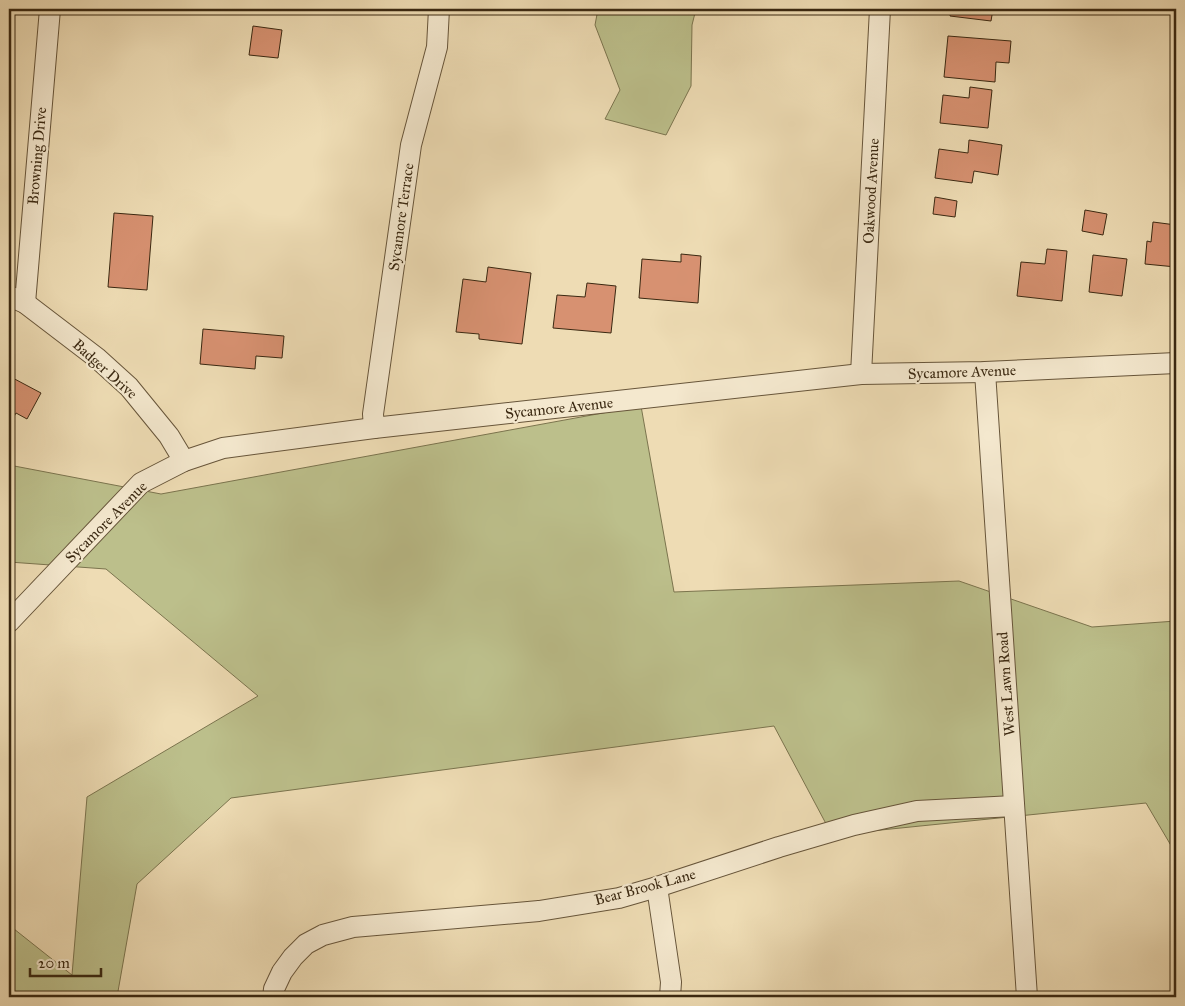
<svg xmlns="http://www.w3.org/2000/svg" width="1185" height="1006" font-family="'IM FELL Great Primer',serif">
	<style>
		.green { fill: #bcbf8b; stroke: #7b744e }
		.building { fill: #d79171; stroke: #3a2811 }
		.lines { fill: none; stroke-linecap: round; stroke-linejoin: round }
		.minor-casing { stroke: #67553a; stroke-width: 22 }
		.minor { stroke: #f4e8ce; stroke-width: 20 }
		.labels { text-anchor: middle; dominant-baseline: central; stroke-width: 4.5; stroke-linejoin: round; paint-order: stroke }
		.street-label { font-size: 15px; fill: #3a2811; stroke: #f4e8ce }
	</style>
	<rect width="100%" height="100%" fill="#eedcb4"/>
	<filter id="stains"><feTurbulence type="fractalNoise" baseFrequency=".004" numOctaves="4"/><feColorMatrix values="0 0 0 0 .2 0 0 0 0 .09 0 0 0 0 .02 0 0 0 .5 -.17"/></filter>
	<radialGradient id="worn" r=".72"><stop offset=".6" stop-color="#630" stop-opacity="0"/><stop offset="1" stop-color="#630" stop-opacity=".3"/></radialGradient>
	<g class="green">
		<polygon points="598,9 696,9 692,25 691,86 666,135 605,119 620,90 595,25"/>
		<polygon points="641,406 674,592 959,581 1092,627 1176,621 1176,854 1146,803 832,835 774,726 231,798 137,884 117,997 9,997 9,925 72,975 87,797 258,696 106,569 9,562 9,465 161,494"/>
	</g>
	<g class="building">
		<polygon points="131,9 163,9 162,13"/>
		<polygon points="951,9 993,9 991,21 950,16"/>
		<polygon points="253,26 282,30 278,58 249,55"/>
		<polygon points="948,36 1011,41 1009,63 996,62 995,82 944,77"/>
		<polygon points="970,87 992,90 988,128 940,123 943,95 969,98"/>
		<polygon points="969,140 1002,145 998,175 974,171 972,183 935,178 939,149 968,153"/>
		<polygon points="935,197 957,201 955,217 933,214"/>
		<polygon points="1085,210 1107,214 1103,235 1082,231"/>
		<polygon points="114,213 153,216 147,290 108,287"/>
		<polygon points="1153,222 1176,225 1176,267 1145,264 1147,241 1151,242"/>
		<polygon points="1047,249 1067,251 1062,301 1017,296 1021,262 1045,264"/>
		<polygon points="681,254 701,256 698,303 639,298 642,259 681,262"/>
		<polygon points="1093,255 1127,259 1122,296 1089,292"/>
		<polygon points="488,267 531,273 522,344 479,339 479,334 456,332 463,279 486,282"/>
		<polygon points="587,283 616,286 611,333 553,328 557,295 585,297"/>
		<polygon points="203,329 284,336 282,358 256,356 255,369 200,364"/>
		<polygon points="9,376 41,393 27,419 16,413 11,422 9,421"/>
	</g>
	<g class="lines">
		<g class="minor-casing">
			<g id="minor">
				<polyline points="9,296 25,303 97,358 129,387 169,436 184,461"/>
				<polyline points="25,303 50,9"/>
				<polyline points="985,372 1027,997"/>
				<polyline points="861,374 880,9"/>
				<polyline points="374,428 373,414 411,145 437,47 439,9"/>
				<polyline points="9,622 141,483 184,461 223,448 374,428 861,374 985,372 1176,363"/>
				<polyline points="657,887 671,982 670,997"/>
				<polyline points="273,997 274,989 282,972 293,957 306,944 323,935 353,927 539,911 619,898 657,887 779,847 854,825 917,811 1014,806"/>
			</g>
		</g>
		<use href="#minor" class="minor"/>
	</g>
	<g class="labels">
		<g class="street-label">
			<text transform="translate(37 156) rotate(-85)">Browning Drive</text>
			<text transform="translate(871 191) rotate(-87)">Oakwood Avenue</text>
			<text transform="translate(401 217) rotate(-82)">Sycamore Terrace</text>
			<text transform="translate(105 369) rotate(42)">Badger Drive</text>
			<text transform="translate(962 372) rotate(-2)">Sycamore Avenue</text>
			<text transform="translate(559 408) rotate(-6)">Sycamore Avenue</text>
			<text transform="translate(106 522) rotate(-45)">Sycamore Avenue</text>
			<text transform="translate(1006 684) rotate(-94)">West Lawn Road</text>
			<text transform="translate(645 887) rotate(-15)">Bear Brook Lane</text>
		</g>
	</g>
	<rect width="1185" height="1006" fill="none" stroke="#eedcb4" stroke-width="30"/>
	<rect x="10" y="10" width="1165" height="986" fill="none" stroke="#3a2811" stroke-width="2.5"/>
	<rect x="15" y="15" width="1155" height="976" fill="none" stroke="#3a2811"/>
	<path d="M30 968v8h71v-8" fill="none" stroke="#3a2811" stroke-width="2.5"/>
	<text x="38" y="968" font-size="15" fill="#3a2811" stroke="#f4e8ce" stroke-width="4" paint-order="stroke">20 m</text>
	<rect width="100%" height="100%" filter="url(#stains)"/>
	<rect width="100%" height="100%" fill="url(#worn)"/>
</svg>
